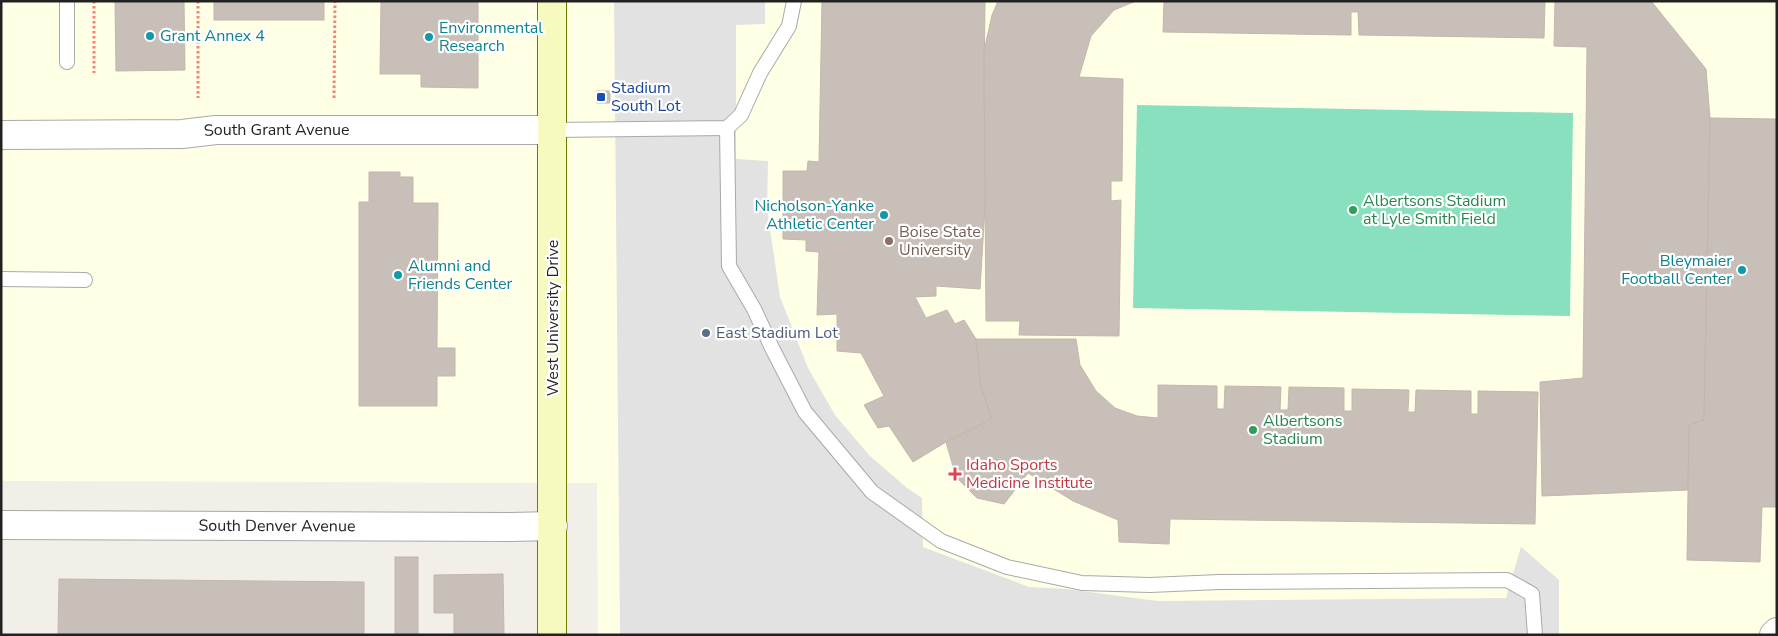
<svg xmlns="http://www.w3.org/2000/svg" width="1778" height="636" font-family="'Nunito Sans',sans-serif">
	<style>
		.education { fill: #ffffe5 }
		.pitch { fill: #88e0be }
		.parking { fill: #e2e2e2 }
		.building { fill: #c7bfb8; stroke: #c4b6ab }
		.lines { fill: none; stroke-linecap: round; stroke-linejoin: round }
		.lane-casing { stroke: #a9a9a9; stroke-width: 16 }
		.street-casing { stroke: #a9a9a9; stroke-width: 30 }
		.secondary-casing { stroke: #707d05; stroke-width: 30 }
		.path { stroke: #fa8072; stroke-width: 3; stroke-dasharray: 2.5 2.5; stroke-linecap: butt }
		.lane { stroke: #fff; stroke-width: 14 }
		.street { stroke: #fff; stroke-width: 28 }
		.secondary { stroke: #f7fabf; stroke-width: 28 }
		.culture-dot { fill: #0f9aa8; stroke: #fff; stroke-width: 2 }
		.transit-dot { fill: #1a4fb4; stroke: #fff; stroke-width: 2 }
		.leisure-dot { fill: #2e9e5b; stroke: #fff; stroke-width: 2 }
		.education-dot { fill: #8d6e63; stroke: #fff; stroke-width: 2 }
		.service-dot { fill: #5c6f8a; stroke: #fff; stroke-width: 2 }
		.health-dot { fill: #e0444e; stroke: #fff; stroke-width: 2 }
		.labels { text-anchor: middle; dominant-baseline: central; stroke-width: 4.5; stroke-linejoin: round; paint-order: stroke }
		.culture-label { font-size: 16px; fill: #0d838f; stroke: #fff; text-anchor: start }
		.transit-label { font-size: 16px; fill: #164399; stroke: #fff; text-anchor: start }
		.street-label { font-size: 16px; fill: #222; stroke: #fff }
		.leisure-label { font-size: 16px; fill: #27864d; stroke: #fff; text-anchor: start }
		.education-label { font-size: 16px; fill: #785e54; stroke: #fff; text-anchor: start }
		.service-label { font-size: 16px; fill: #4e5e75; stroke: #fff; text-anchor: start }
		.health-label { font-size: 16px; fill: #be3a42; stroke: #fff; text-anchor: start }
	</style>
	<rect width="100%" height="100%" fill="#f2efe9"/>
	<polygon class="education" points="1,1 1777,1 1777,635 598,635 597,483 1,481"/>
	<polygon class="pitch" points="1137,105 1573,113 1570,316 1133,308"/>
	<polygon class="parking" points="614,1 765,1 765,24 736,25 736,159 768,161 767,208 780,297 808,368 835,415 869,455 907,488 922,498 923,547 1029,587 1066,589 1158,601 1506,598 1521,547 1559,580 1559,635 620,635"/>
	<g class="building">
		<polygon points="115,1 184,1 185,70 116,71"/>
		<rect x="214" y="1" width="110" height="19"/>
		<polygon points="381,1 478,1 478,88 421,87 421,74 380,74"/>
		<polygon points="822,1 985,1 984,95 986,191 980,289 936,286 936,296 915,297 926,318 947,310 955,324 964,320 976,339 981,386 992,419 946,442 913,462 889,426 878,428 864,405 884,396 861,353 837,351 837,314 817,315 819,252 806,251 806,240 783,239 783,171 807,171 808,161 819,162"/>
		<polygon points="998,1 1136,1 1114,10 1091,36 1079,77 1123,79 1122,181 1111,181 1111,201 1121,200 1119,336 1019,335 1020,321 986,321 984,51 992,15"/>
		<polygon points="1164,1 1545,1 1544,38 1359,35 1358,12 1351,12 1351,35 1163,32"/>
		<polygon points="1555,1 1651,1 1706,69 1710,118 1704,420 1689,425 1688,490 1542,496 1540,382 1583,378 1587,47 1554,46"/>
		<rect x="597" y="91" width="13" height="12"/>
		<polygon points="1710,118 1777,119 1777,507 1762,507 1760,562 1687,560 1689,425 1704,420"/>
		<polygon points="369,172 400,172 400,177 413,177 413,203 438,203 437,348 455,348 455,376 437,376 437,406 359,406 359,202 369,202"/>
		<polygon points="976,339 1076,339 1080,365 1096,391 1115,408 1137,416 1158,418 1158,385 1217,386 1217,409 1224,409 1225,386 1281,387 1280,410 1288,410 1289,387 1344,388 1344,411 1352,411 1352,389 1409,390 1408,412 1415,412 1416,390 1471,391 1471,414 1478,414 1478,391 1538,392 1535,524 1170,519 1169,544 1119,542 1118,520 1073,501 1028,473 1004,504 977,498 956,477 946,442 992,419 981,386"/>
		<rect x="395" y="557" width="23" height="78"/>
		<polygon points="503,574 504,635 454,635 454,613 434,613 434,575"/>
		<polygon points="59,579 364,582 364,635 58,635"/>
	</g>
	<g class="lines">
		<g class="lane-casing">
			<g id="lane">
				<polyline points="67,1 67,62"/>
				<polyline points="727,128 729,266 754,309 773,350 805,412 872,492 941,541 1007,567 1082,583 1150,585 1219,582 1507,580 1532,594 1535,635"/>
				<polyline points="553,130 727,128 741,115 760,73 789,26 794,1"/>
				<polyline points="1,279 85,280"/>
			</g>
		</g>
		<g class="street-casing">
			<g id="street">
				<path id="s1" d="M1,135L182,134L216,130H553"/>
				<path id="s2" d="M1,525L511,527L553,526"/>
				<polyline points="1774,635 1777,632"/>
			</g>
		</g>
		<g class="secondary-casing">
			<polyline id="secondary" points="552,635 552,1"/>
		</g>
		<g class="path">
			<polyline points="94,1 94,73"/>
			<polyline points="198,1 198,98"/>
			<polyline points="334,98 335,1"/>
		</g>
		<use href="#lane" class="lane"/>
		<use href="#street" class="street"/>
		<use href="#secondary" class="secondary"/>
	</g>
	<g class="culture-dot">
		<circle cx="150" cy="36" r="5"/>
		<circle cx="429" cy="37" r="5"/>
		<circle cx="884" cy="215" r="5"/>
		<circle cx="1742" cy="270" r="5"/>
		<circle cx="398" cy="275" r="5"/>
	</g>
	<rect class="transit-dot" x="596" y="92" width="10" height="10" rx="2.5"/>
	<g class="leisure-dot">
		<circle cx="1353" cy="210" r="5"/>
		<circle cx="1253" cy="430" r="5"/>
	</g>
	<circle class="education-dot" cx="889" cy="241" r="5"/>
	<circle class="service-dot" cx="706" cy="333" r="5"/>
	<path class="health-dot" d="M952.5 466.5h5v5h5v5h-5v5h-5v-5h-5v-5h5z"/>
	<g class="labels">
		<g class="culture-label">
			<text x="439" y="28">Environmental<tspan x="439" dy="18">Research</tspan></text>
			<text x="160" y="36">Grant Annex 4</text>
			<text x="874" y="206" text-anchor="end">Nicholson-Yanke<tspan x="874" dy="18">Athletic Center</tspan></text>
			<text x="1732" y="261" text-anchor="end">Bleymaier<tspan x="1732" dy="18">Football Center</tspan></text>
			<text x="408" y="266">Alumni and<tspan x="408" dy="18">Friends Center</tspan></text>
		</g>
		<g class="transit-label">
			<text x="611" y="88">Stadium<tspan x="611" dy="18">South Lot</tspan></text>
		</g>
		<g class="street-label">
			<text stroke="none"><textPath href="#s1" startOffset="276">South Grant Avenue</textPath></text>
			<text transform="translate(553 318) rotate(-90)">West University Drive</text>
			<text stroke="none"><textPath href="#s2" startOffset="276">South Denver Avenue</textPath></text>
		</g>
		<g class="leisure-label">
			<text x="1363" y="201">Albertsons Stadium<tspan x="1363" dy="18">at Lyle Smith Field</tspan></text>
			<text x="1263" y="421">Albertsons<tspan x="1263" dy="18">Stadium</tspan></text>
		</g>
		<g class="education-label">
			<text x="899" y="232">Boise State<tspan x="899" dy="18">University</tspan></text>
		</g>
		<g class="service-label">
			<text x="716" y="333">East Stadium Lot</text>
		</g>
		<g class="health-label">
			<text x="966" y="465">Idaho Sports<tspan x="966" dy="18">Medicine Institute</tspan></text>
		</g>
	</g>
	<rect width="1778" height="636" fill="none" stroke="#222222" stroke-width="5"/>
</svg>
